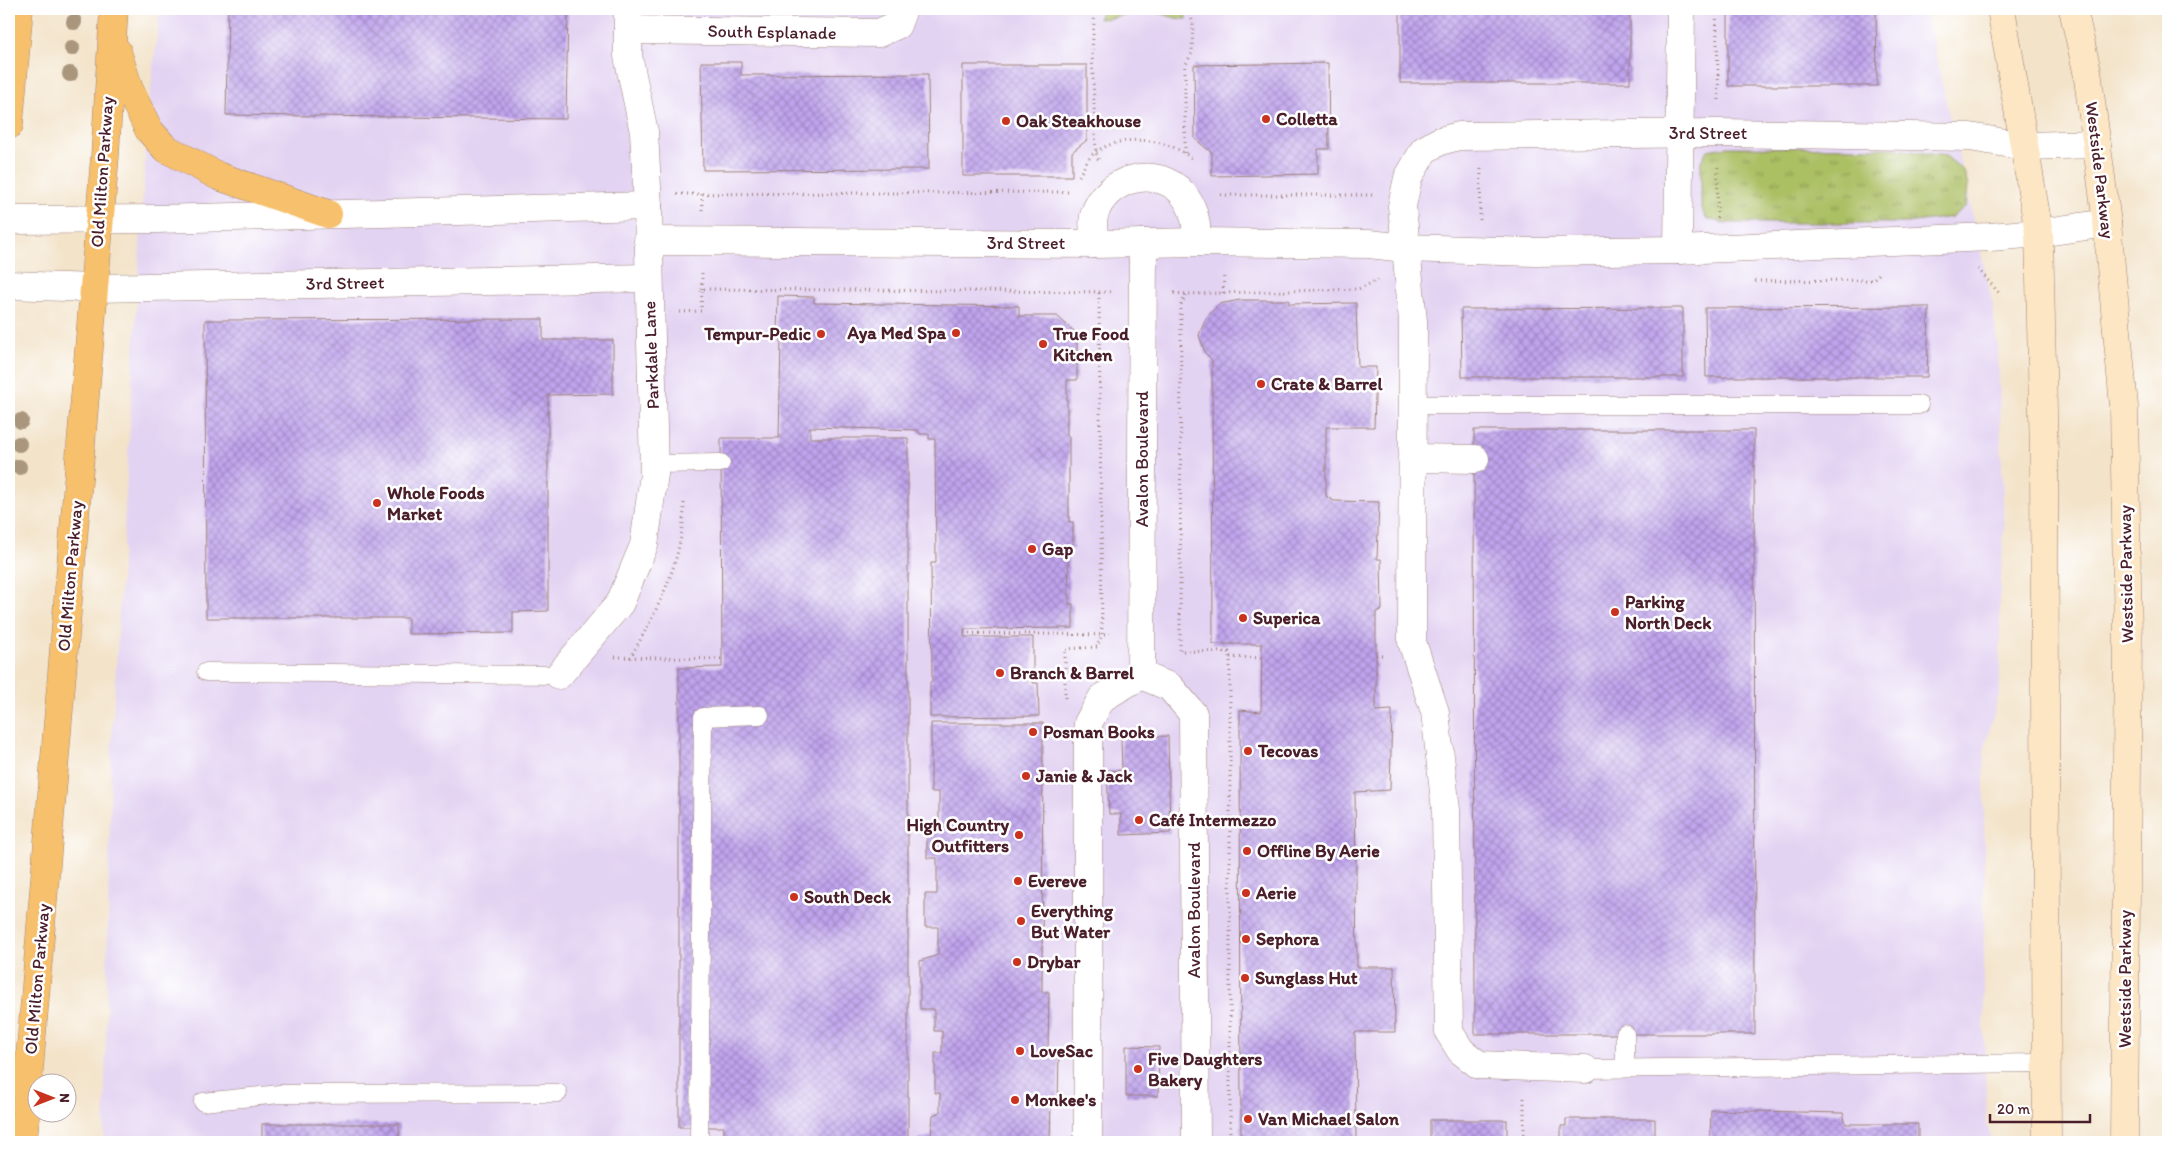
<svg xmlns="http://www.w3.org/2000/svg" width="2177" height="1151" font-family="Itim,sans-serif">
	<style>
		.built { fill: #e3d3f2 }
		.grass { fill: url(#grass-tufts); stroke: #7a6f47 }
		.building { fill: url(#building-cross-hatch) }
		.lines { fill: none; stroke-linecap: round; stroke-linejoin: round }
		.lane-casing { stroke: #9e817a; stroke-width: 19 }
		.street-casing { stroke: #9e817a; stroke-width: 29 }
		.secondary-casing { stroke: #9e817a; stroke-width: 29 }
		.highway-casing { stroke: #9e817a; stroke-width: 29 }
		.path { stroke: #9e817a; stroke-width: 3; stroke-dasharray: 1 4; stroke-linecap: butt }
		.lane { stroke: #fff; stroke-width: 18 }
		.street { stroke: #fff; stroke-width: 28 }
		.secondary { stroke: #fce6c4; stroke-width: 28 }
		.highway { stroke: #f7c06c; stroke-width: 28 }
		.tree { fill: #a9967d }
		.poi-dot { fill: #c8321e; stroke: #fff; stroke-width: 2 }
		.labels { text-anchor: middle; dominant-baseline: central; stroke-width: 5; stroke-linejoin: round; paint-order: stroke }
		.street-label { font-size: 18px; fill: #4a1f2b; stroke: #fff }
		.poi-label { font-size: 18px; font-weight: bold; fill: #4a1f2b; stroke: #fff; text-anchor: start }
	</style>
	<defs>
		<pattern id="grass-tufts" width="24" height="20" patternUnits="userSpaceOnUse" patternTransform="scale(1.25)"><rect width="24" height="20" fill="#abbf63"/><path d="M3 7l-1-3M5 7V3M7 7l1-3M15 17l-1-3M17 17v-4M19 17l1-3" fill="none" stroke="#8d9b52"/></pattern>
		<pattern id="building-cross-hatch" width="8" height="8" patternUnits="userSpaceOnUse" patternTransform="scale(1.25)"><rect width="8" height="8" fill="#c0a4ee"/><path d="M0 0l8 8M0 8l8-8" fill="none" stroke="#9e85c1"/></pattern>
	</defs>
	<rect width="100%" height="100%" fill="#fff"/>
	<filter id="ink" filterUnits="userSpaceOnUse"><feTurbulence type="fractalNoise" baseFrequency=".02" numOctaves="2"/><feDisplacementMap in="SourceGraphic" scale="10" xChannelSelector="R" yChannelSelector="G"/><feConvolveMatrix kernelMatrix="1 2 1 2 8 2 1 2 1" color-interpolation-filters="sRGB"/></filter>
	<filter id="wash" filterUnits="userSpaceOnUse"><feTurbulence type="fractalNoise" baseFrequency=".0096" numOctaves="4" result="noise"/><feDisplacementMap in="SourceGraphic" scale="20" xChannelSelector="R" yChannelSelector="G"/><feGaussianBlur stdDeviation="1.12" result="paint"/><feColorMatrix in="noise" values="0 0 0 0 0 0 0 0 0 0 0 0 0 0 0 0 0 1.4 0 .05"/><feComposite in="paint" operator="in"/></filter>
	<g filter="url(#wash)">
		<rect width="100%" height="100%" fill="#f3e3c9"/>
		<polygon class="built" points="160,9 1925,9 1992,300 1998,349 2004,530 2000,596 2000,691 1984,751 1984,1035 1987,1124 1993,1142 104,1142 111,756 147,121"/>
		<g class="grass">
			<path d="M1102,9H1182L1187,19C1174,20 1165,13 1153,12C1134,10 1117,19 1098,19Z"/>
			<polygon points="1727,147 1890,148 1946,156 1964,171 1968,186 1966,206 1952,217 1907,223 1725,223 1707,219 1701,209 1701,161 1707,150"/>
		</g>
		<g id="blocks">
			<g class="building">
				<polygon points="228,9 568,9 566,119 226,115"/>
				<polygon points="1195,9 1240,9 1241,11 1195,11"/>
				<polygon points="1246,9 1352,9 1352,11 1246,12"/>
				<rect x="1400" y="9" width="230" height="74"/>
				<polygon points="1728,9 1876,9 1877,86 1728,86"/>
				<polygon points="701,62 741,62 741,75 928,74 929,169 703,170"/>
				<polygon points="1328,63 1329,149 1318,149 1318,174 1212,176 1212,153 1195,139 1194,65"/>
				<polygon points="963,65 1087,65 1087,140 1072,152 1072,176 963,176"/>
				<polygon points="778,296 814,297 814,303 1019,306 1019,316 1057,316 1077,334 1077,380 1067,380 1067,436 1069,436 1069,522 1073,522 1073,549 1068,549 1069,604 1073,604 1073,628 964,629 964,637 1033,637 1033,683 1038,683 1039,716 930,717 930,682 932,682 931,563 936,563 935,439 929,439 929,434 920,434 918,430 810,427 810,438 908,438 908,1142 724,1142 724,1127 679,1127 679,668 722,667 721,438 779,438 781,338 777,338"/>
				<polygon points="1240,300 1289,300 1289,304 1356,303 1358,367 1376,367 1374,427 1326,427 1326,496 1334,501 1379,502 1377,559 1381,559 1382,610 1376,612 1376,711 1392,710 1390,790 1355,792 1357,967 1394,967 1395,1032 1355,1032 1356,1142 1241,1142 1240,710 1261,712 1262,644 1213,644 1212,360 1205,353 1199,335 1206,318 1219,304"/>
				<polygon points="1929,307 1927,377 1706,377 1705,308"/>
				<polygon points="1683,308 1683,377 1462,377 1461,309"/>
				<polygon points="543,319 543,340 613,340 613,394 548,395 548,611 513,612 513,633 408,634 408,618 206,618 205,320"/>
				<polygon points="1474,430 1754,430 1755,1034 1475,1034"/>
				<polygon points="931,723 1043,723 1042,992 1049,992 1048,1051 1059,1051 1058,1100 1051,1100 1050,1142 918,1142 918,1139 931,1136 933,1115 940,1112 940,1093 935,1093 935,1053 942,1053 942,1031 934,1031 934,1009 920,1009 920,961 938,955 938,927 925,927 925,894 937,894 937,858 927,858 927,833 939,833 939,792 931,792"/>
				<polygon points="1168,736 1170,833 1121,835 1121,814 1109,814 1107,771 1122,770 1121,737"/>
				<polygon points="1126,1046 1159,1047 1158,1096 1126,1096"/>
				<polygon points="1711,1110 1843,1113 1846,1124 1918,1124 1918,1142 1710,1142"/>
				<polygon points="1566,1119 1655,1119 1655,1142 1561,1142 1561,1126 1566,1126"/>
				<rect x="1430" y="1120" width="77" height="22"/>
				<rect x="262" y="1124" width="137" height="18"/>
			</g>
		</g>
	</g>
	<g filter="url(#ink)">
		<use href="#blocks" fill-opacity="0" stroke="#9e817a" stroke-width="1"/>
		<g class="lines">
			<g class="lane-casing">
				<g id="lane">
					<polyline points="1413,405 1919,405"/>
					<polyline points="654,464 721,463"/>
					<polyline points="206,672 559,675"/>
					<polyline points="1625,1034 1625,1068"/>
					<polyline points="1585,1069 2048,1063"/>
					<polyline points="203,1102 280,1094 558,1093"/>
					<polyline points="699,1142 703,717 760,715"/>
				</g>
			</g>
			<g class="street-casing">
				<g id="street">
					<polyline points="628,30 879,33 897,25 903,9"/>
					<polyline points="9,220 157,219 648,206"/>
					<polyline points="648,241 1095,244 1198,242 1369,244 1405,248 1535,252 1678,250 1990,237 2039,233 2107,223"/>
					<path d="M1095,244C1094,235 1092,224 1094,216C1105,175 1165,162 1188,201C1196,214 1196,227 1198,242"/>
					<polyline points="1678,250 1681,9"/>
					<polyline points="9,285 93,288 649,278"/>
					<polyline points="1412,458 1475,459"/>
					<polyline points="559,675 620,603 644,545 654,474 648,206 644,132 628,56 628,9"/>
					<polyline points="1141,675 1170,687 1193,714 1196,1142"/>
					<polyline points="1141,675 1143,243"/>
					<polyline points="1585,1069 1479,1065 1461,1051 1449,1032 1446,810 1435,712 1412,642 1413,321 1402,206 1408,178 1424,150 1440,141 1459,136 1718,133 1970,137 2024,146 2097,144"/>
					<polyline points="1088,1142 1088,723 1102,698 1141,675"/>
				</g>
			</g>
			<g class="secondary-casing">
				<g id="secondary">
					<polyline points="2001,9 2039,233 2044,456 2047,1142"/>
					<polyline points="2073,9 2087,71 2107,223 2124,406 2128,638 2124,1142"/>
				</g>
			</g>
			<g class="highway-casing">
				<g id="highway">
					<polyline points="117,51 129,89 149,130 165,148 218,176 328,214"/>
					<polyline points="9,125 19,9"/>
					<polyline points="23,1142 105,156 114,9"/>
				</g>
			</g>
			<g class="path">
				<polyline points="1095,9 1092,51 1096,153 1099,161"/>
				<polyline points="1716,9 1719,103"/>
				<polyline points="1185,153 1185,66 1192,53 1193,23 1188,9"/>
				<path d="M1079,176C1083,169 1087,160 1092,155C1117,133 1167,137 1191,158"/>
				<polyline points="677,194 1071,192"/>
				<polyline points="702,194 702,211"/>
				<polyline points="1221,195 1372,195"/>
				<polyline points="1717,218 1718,164"/>
				<polyline points="1480,220 1481,166"/>
				<polyline points="1978,269 1999,293"/>
				<polyline points="1755,281 1872,280 1879,274"/>
				<polyline points="702,289 702,272"/>
				<polyline points="1174,293 1187,294"/>
				<polyline points="1223,293 1224,273"/>
				<polyline points="680,312 701,311 702,289 1113,292"/>
				<polyline points="964,633 1111,635"/>
				<polyline points="1376,655 1383,655"/>
				<polyline points="615,657 722,659"/>
				<polyline points="1230,657 1262,658"/>
				<path d="M630,658C658,609 684,560 684,502"/>
				<polyline points="1065,698 1065,649 1097,647 1102,635 1099,292"/>
				<polyline points="1524,1098 1524,1142"/>
				<polyline points="1230,1142 1230,657 1229,652 1180,651 1181,304 1187,294 1358,289 1378,280"/>
			</g>
			<use href="#lane" class="lane"/>
			<use href="#street" class="street"/>
			<use href="#secondary" class="secondary"/>
			<use href="#highway" class="highway"/>
		</g>
		<g class="tree">
			<circle cx="74" cy="22" r="8"/>
			<circle cx="72" cy="48" r="8"/>
			<circle cx="70" cy="74" r="8"/>
			<circle cx="21" cy="421" r="8"/>
			<circle cx="19" cy="444" r="8"/>
			<circle cx="19" cy="467" r="8"/>
		</g>
	</g>
	<g class="poi-dot">
		<circle cx="1266" cy="119" r="5"/>
		<circle cx="1006" cy="121" r="5"/>
		<circle cx="956" cy="333" r="5"/>
		<circle cx="821" cy="334" r="5"/>
		<circle cx="1043" cy="344" r="5"/>
		<circle cx="1261" cy="384" r="5"/>
		<circle cx="377" cy="503" r="5"/>
		<circle cx="1032" cy="549" r="5"/>
		<circle cx="1615" cy="612" r="5"/>
		<circle cx="1243" cy="618" r="5"/>
		<circle cx="1000" cy="673" r="5"/>
		<circle cx="1033" cy="732" r="5"/>
		<circle cx="1248" cy="751" r="5"/>
		<circle cx="1026" cy="776" r="5"/>
		<circle cx="1139" cy="820" r="5"/>
		<circle cx="1019" cy="835" r="5"/>
		<circle cx="1247" cy="851" r="5"/>
		<circle cx="1018" cy="881" r="5"/>
		<circle cx="1246" cy="893" r="5"/>
		<circle cx="794" cy="897" r="5"/>
		<circle cx="1021" cy="921" r="5"/>
		<circle cx="1246" cy="939" r="5"/>
		<circle cx="1017" cy="962" r="5"/>
		<circle cx="1245" cy="978" r="5"/>
		<circle cx="1020" cy="1051" r="5"/>
		<circle cx="1138" cy="1069" r="5"/>
		<circle cx="1015" cy="1100" r="5"/>
		<circle cx="1248" cy="1119" r="5"/>
	</g>
	<g class="labels">
		<g class="street-label">
			<text transform="translate(772 32) rotate(1)">South Esplanade</text>
			<text x="1708" y="133">3rd Street</text>
			<text transform="translate(2100 170) rotate(83)">Westside Parkway</text>
			<text transform="translate(102 172) rotate(-86)">Old Milton Parkway</text>
			<text x="1026" y="243">3rd Street</text>
			<text transform="translate(345 283) rotate(-1)">3rd Street</text>
			<text transform="translate(651 355) rotate(-92)">Parkdale Lane</text>
			<text transform="translate(1142 459) rotate(-90)">Avalon Boulevard</text>
			<text transform="translate(2126 574) rotate(-91)">Westside Parkway</text>
			<text transform="translate(70 576) rotate(-85)">Old Milton Parkway</text>
			<text transform="translate(1194 910) rotate(-90)">Avalon Boulevard</text>
			<text transform="translate(37 979) rotate(-85)">Old Milton Parkway</text>
			<text transform="translate(2125 979) rotate(-90)">Westside Parkway</text>
		</g>
		<g class="poi-label">
			<text x="1276" y="119">Colletta</text>
			<text x="1016" y="121">Oak Steakhouse</text>
			<text x="946" y="333" text-anchor="end">Aya Med Spa</text>
			<text x="811" y="334" text-anchor="end">Tempur-Pedic</text>
			<text x="1053" y="334">True Food<tspan x="1053" dy="21">Kitchen</tspan></text>
			<text x="1271" y="384">Crate &amp; Barrel</text>
			<text x="387" y="493">Whole Foods<tspan x="387" dy="21">Market</tspan></text>
			<text x="1042" y="549">Gap</text>
			<text x="1625" y="602">Parking<tspan x="1625" dy="21">North Deck</tspan></text>
			<text x="1253" y="618">Superica</text>
			<text x="1010" y="673">Branch &amp; Barrel</text>
			<text x="1043" y="732">Posman Books</text>
			<text x="1258" y="751">Tecovas</text>
			<text x="1036" y="776">Janie &amp; Jack</text>
			<text x="1149" y="820">Café Intermezzo</text>
			<text x="1009" y="825" text-anchor="end">High Country<tspan x="1009" dy="21">Outfitters</tspan></text>
			<text x="1257" y="851">Offline By Aerie</text>
			<text x="1028" y="881">Evereve</text>
			<text x="1256" y="893">Aerie</text>
			<text x="804" y="897">South Deck</text>
			<text x="1031" y="911">Everything<tspan x="1031" dy="21">But Water</tspan></text>
			<text x="1256" y="939">Sephora</text>
			<text x="1027" y="962">Drybar</text>
			<text x="1255" y="978">Sunglass Hut</text>
			<text x="1030" y="1051">LoveSac</text>
			<text x="1148" y="1059">Five Daughters<tspan x="1148" dy="21">Bakery</tspan></text>
			<text x="1025" y="1100">Monkee's</text>
			<text x="1258" y="1119">Van Michael Salon</text>
		</g>
	</g>
	<rect width="2177" height="1151" fill="none" stroke="#fff" stroke-width="30"/>
	<g transform="translate(52 1098) rotate(90)"><circle r="24" fill="#ffffff" stroke="#b7a5aa"/>
	<path d="M0-4L9 19L0 12L-9 19Z" fill="#c8321e"/>
	<text y="-8" font-size="14" font-weight="bold" text-anchor="middle" fill="#4a1f2b">N</text>
	</g>
	<path d="M1990 1114v8h100v-8" fill="none" stroke="#4a1f2b" stroke-width="2.5"/>
	<text x="1997" y="1114" font-size="15" fill="#4a1f2b" stroke="#ffffff" stroke-width="4" paint-order="stroke">20 m</text>
</svg>
